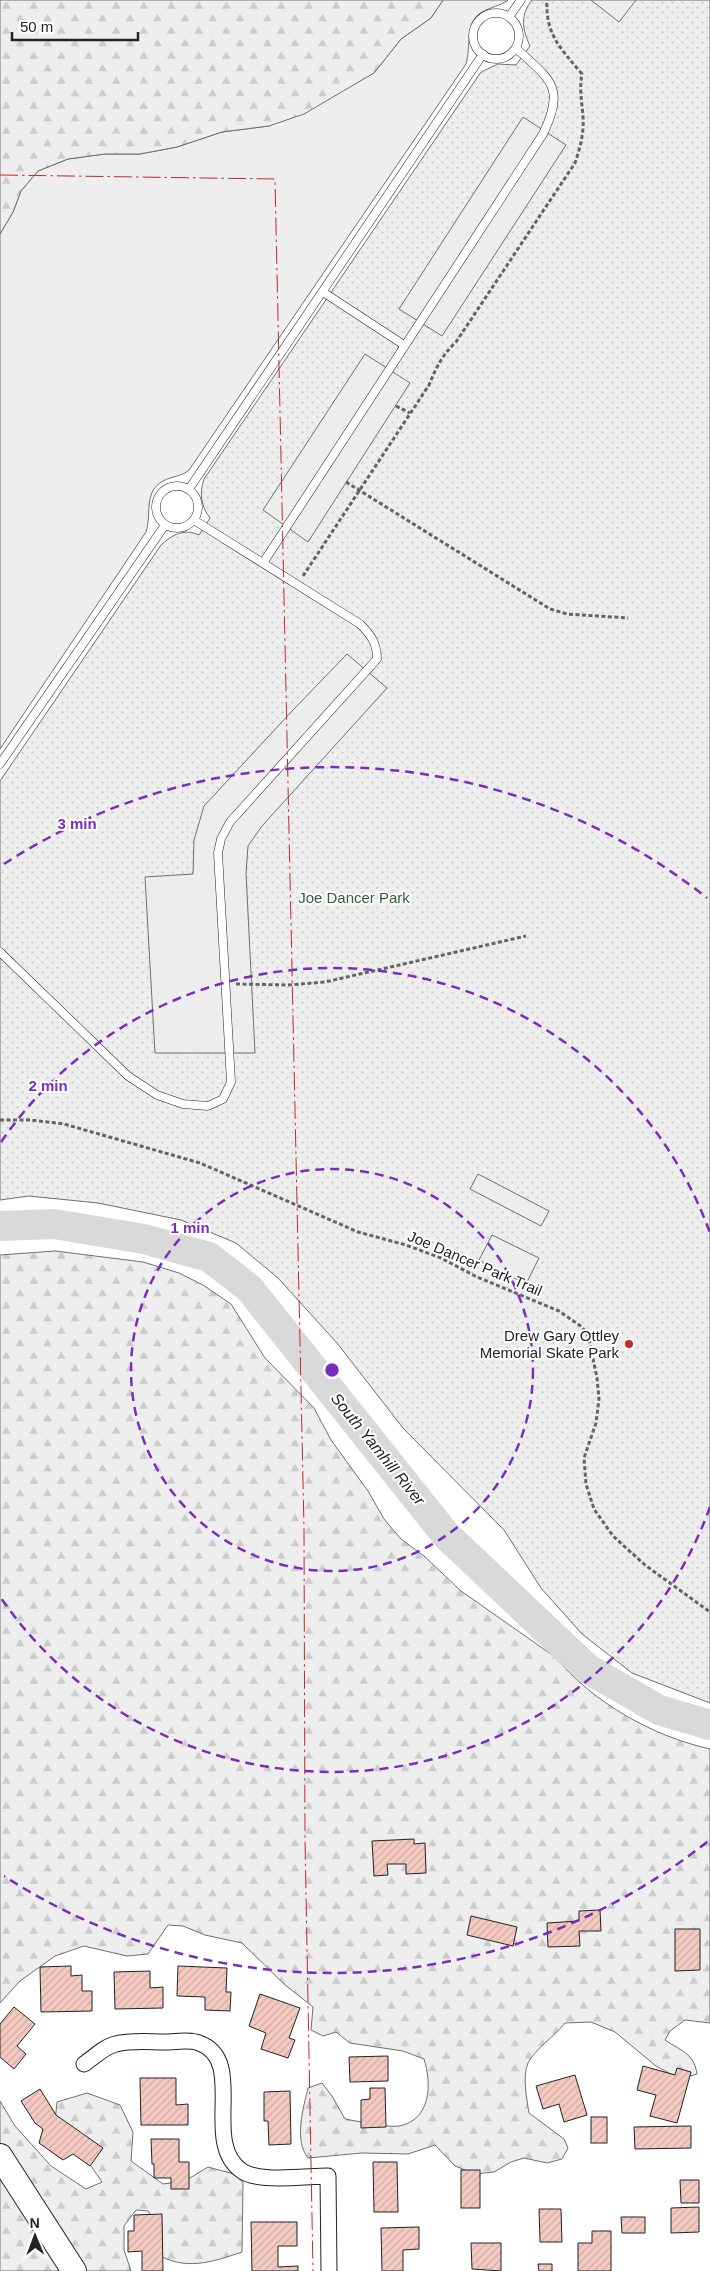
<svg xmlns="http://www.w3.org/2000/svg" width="710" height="2271" font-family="Arial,sans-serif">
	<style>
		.grass { fill: #eee; stroke: #6f6f6f }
		.forest { fill: url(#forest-firs); stroke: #6f6f6f }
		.park { fill: url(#park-dots); stroke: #6f6f6f }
		.parking { fill: #ededed; stroke: #6f6f6f }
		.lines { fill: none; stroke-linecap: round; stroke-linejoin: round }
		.river { stroke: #d9d9d9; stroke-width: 30 }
		.building { fill: url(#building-hatch); stroke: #222 }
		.service-casing { stroke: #222; stroke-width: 9 }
		.minor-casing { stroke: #222; stroke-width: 17 }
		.primary-casing { stroke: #222; stroke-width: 26 }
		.path { stroke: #646464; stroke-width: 3; stroke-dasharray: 4 2.5; stroke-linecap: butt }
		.service { stroke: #fff; stroke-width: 8 }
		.minor { stroke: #fff; stroke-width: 15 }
		.primary { stroke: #fff; stroke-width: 24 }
		.power { stroke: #c62828; stroke-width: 1; stroke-dasharray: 18 4 2.5 4; stroke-linecap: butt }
		.ring { fill: none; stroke: #7b2cbf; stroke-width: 2.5; stroke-dasharray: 9 6 }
		.poi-dot { fill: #c62828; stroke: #fff; stroke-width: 2 }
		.labels { text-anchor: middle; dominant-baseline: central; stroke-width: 4; stroke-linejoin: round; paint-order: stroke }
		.park-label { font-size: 15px; fill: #2f5e38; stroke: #fff }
		.street-label { font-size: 15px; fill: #222; stroke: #fff }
		.poi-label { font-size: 15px; fill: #222; stroke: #fff; text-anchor: end }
		.water-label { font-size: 16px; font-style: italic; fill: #222; stroke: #fff }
		.centre { fill: #7b2cbf; stroke: #fff; stroke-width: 2.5 }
		.ring-label { font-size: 15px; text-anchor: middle; font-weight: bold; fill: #7b2cbf; stroke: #fff; stroke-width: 4; stroke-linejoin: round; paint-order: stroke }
	</style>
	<defs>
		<pattern id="forest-firs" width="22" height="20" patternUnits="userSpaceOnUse" patternTransform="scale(1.25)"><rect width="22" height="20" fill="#eee"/><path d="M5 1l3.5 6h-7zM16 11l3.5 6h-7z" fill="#ccc"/></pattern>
		<pattern id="park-dots" width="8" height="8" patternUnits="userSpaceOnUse" patternTransform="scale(1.25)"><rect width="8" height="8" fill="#eee"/><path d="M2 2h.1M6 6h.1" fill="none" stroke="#ccc" stroke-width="1.8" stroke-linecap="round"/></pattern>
		<pattern id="building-hatch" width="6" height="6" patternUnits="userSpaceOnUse" patternTransform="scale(1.25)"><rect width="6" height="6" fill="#f3c9c0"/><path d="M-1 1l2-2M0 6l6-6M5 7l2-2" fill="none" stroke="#d0aca5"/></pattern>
	</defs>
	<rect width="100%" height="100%" fill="#fff"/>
	<path class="grass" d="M443,0H508C500,6 491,7 482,12C465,21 471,48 466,64L189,470C181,477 172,476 163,481C143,492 152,514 146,532L0,749V234L13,212L21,191L38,171L68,159L105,154H140L177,147L222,132L269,126L374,73L401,39L431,18Z"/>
	<g class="forest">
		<polygon points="0,0 443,0 431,18 401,39 374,73 304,114 269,126 222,132 177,147 140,154 105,154 68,159 38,171 21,191 13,212 0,234"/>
		<path d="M55,1251L143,1262L179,1273L203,1285L231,1304L265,1358L314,1408L331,1440L368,1491L384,1519L401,1539L424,1556L461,1591L555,1657C594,1703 652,1736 710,1749V2023L685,2020L670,2031L665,2040C681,2051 694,2053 697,2074L680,2079L656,2066L615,2032L591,2022L565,2023C555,2036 535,2049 528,2063C522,2076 527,2100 529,2113L564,2139L568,2148L562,2159L547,2163L524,2158L511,2162L494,2172L475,2174L455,2166L435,2145L408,2154L362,2153L308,2158C294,2140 303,2109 308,2088L322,2083L332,2096L345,2119C357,2121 389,2128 399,2126C431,2120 432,2084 424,2059L403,2051L350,2043L336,2032L323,2036L311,2030L313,2007L284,1984L242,1943L205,1935L183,1926L168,1925L148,1954L127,1956L84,1946L55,1956L20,1981L0,2003V1255Z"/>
		<path d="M87,2093L120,2105L133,2132L131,2161L163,2184L185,2181L208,2167L234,2174L243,2182L242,2252C210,2263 184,2271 155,2253L158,2227L148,2211L136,2210L124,2226V2250L131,2271H0V2101L15,2126L51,2166L86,2189L102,2182L82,2153L55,2121L57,2102Z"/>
	</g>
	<path class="park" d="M532,0H710V1703L632,1673L582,1634L541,1588L504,1530L403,1428L337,1343L278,1278L236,1243L181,1220L98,1203L29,1196L0,1200V781L161,545C172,535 184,528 199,535L210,518C201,506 199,493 204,479L481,72L498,64L516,65L530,46C522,29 520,15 532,0Z"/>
	<g class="parking">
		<polygon points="591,0 636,0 619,22"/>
		<polygon points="523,117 566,145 442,336 399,309"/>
		<polygon points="365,354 410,383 308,542 263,510"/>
		<polygon points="347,654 387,688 262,826 248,846 246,873 255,1053 155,1053 145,877 193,874 194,840 204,806 293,710"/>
		<polygon points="478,1174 549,1211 541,1226 470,1189"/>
		<polygon points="492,1235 539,1258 526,1284 479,1260"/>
	</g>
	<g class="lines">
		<polyline class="river" points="0,1226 54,1224 144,1239 209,1257 249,1288 446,1535 588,1669 659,1710 710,1725"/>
	</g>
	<g class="building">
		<polygon points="414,1839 414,1844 425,1843 426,1873 406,1874 406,1864 387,1864 388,1875 374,1876 372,1841"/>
		<polygon points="600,1910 601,1931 579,1931 580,1946 548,1947 547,1923 579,1921 579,1911"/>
		<polygon points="471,1916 517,1927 513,1946 467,1935"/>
		<polygon points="675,1929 700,1929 700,1970 675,1971"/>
		<polygon points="71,1966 71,1976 82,1975 82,1991 92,1991 92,2011 41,2012 40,1967"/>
		<polygon points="178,1966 227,1968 226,1992 231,1992 230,2011 205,2010 205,1997 177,1996"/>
		<polygon points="150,1971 150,1988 163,1987 163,2008 115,2009 114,1972"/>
		<polygon points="260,1994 300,2008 289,2038 295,2040 288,2058 261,2049 266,2033 249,2026"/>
		<polygon points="14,2007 35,2024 17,2046 26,2054 14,2069 0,2057 0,2024"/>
		<polygon points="388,2056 388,2081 350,2082 349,2057"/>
		<polygon points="643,2066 675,2075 677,2068 691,2072 677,2123 650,2116 656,2095 637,2090"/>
		<polygon points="575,2075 587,2115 564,2122 559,2104 543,2109 536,2086"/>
		<polygon points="140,2078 176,2078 176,2105 188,2104 188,2125 141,2125"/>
		<polygon points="370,2088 385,2088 386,2127 361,2128 361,2100 370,2099"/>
		<polygon points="40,2089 56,2115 103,2148 90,2166 73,2154 63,2160 39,2143 43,2129 35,2123 21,2101"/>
		<polygon points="290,2091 291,2144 269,2145 268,2121 264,2121 264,2092"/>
		<rect x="591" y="2117" width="16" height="26"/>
		<polygon points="691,2126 691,2148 635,2149 634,2127"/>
		<polygon points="151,2139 179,2139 179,2162 189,2162 189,2189 171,2189 171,2178 154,2178 154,2164 152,2164"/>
		<polygon points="373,2162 397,2162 398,2212 374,2212"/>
		<rect x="461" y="2170" width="19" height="38"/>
		<polygon points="680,2180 699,2180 699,2203 681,2203"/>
		<polygon points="699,2207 699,2232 671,2233 671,2208"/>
		<polygon points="539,2209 561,2209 562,2242 540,2242"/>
		<polygon points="162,2214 163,2271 142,2271 142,2251 128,2252 128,2231 134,2231 134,2215"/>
		<polygon points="621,2217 645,2217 645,2233 622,2233"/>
		<polygon points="251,2222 297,2222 297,2246 278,2246 278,2267 298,2266 298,2271 252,2271"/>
		<polygon points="419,2227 419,2249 403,2250 403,2271 382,2271 381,2228"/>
		<polygon points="592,2231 611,2231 611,2271 578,2271 578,2243 592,2243"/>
		<polygon points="471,2243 501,2243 501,2271 472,2269"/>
		<polygon points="538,2264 552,2264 552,2271 539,2271"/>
	</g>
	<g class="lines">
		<g class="service-casing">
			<g id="service">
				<circle cx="496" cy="36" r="23"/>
				<polyline points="509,17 521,0"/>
				<polyline points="323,292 404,345"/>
				<circle cx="177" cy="507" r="21"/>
				<polyline points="189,489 483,54"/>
				<path d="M263,563L543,134C566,86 550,80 516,48"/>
				<polyline points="0,764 165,525"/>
				<path d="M0,952L128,1076L157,1095L183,1104L208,1106L223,1099L231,1082L218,853L221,839L230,822L377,659C377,643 371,635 360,624L194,520"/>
			</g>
		</g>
		<g class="minor-casing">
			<path id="minor" d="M84,2064C93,2058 105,2046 116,2044C130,2040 150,2042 165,2042C176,2042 189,2039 199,2043C248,2060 200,2143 242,2171C259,2183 307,2176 328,2176L329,2271"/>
		</g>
		<g class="primary-casing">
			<polyline id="primary" points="0,2156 74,2271"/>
		</g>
		<g class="path">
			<polyline points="396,406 410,413"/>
			<polyline points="346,482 550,609 567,614 628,618"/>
			<path d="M303,576L429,385C436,368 442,355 456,342L575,163C580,148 584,134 583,117C582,102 579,89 582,74C561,49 545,34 547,0"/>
			<polyline points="236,984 288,985 325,982 526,936"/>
			<polyline points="0,1120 30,1120 64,1124 200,1163 358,1232 406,1245 441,1258 477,1277 559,1311 582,1327 588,1335 597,1378 599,1399 596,1423 584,1458 586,1484 594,1509 613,1536 645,1565 710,1612"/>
		</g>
		<use href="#service" class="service"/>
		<use href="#minor" class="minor"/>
		<use href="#primary" class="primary"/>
		<polyline class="power" points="0,175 275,179 304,1528 305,1839 313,2271"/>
	</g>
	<g class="ring">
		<circle cx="332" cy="1370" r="201"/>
		<path d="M710 1507A402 402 0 0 1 1 1598M1 1142A402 402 0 0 1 710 1233"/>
		<path d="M707 1842A603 603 0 0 1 4 1876M4 864A603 603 0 0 1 707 898"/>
	</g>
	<circle class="poi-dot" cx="629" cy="1344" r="5"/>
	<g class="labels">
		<g class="park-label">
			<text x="354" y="897">Joe Dancer Park</text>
		</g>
		<g class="street-label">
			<text transform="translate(475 1263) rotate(23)">Joe Dancer Park Trail</text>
		</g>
		<g class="poi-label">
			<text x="619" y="1335">Drew Gary Ottley<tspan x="619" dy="17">Memorial Skate Park</tspan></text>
		</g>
		<g class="water-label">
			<text transform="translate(378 1449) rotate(51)">South Yamhill River</text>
		</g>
	</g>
	<circle cx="332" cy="1370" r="8" class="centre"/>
	<g class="ring-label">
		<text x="77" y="829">3 min</text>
		<text x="48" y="1091">2 min</text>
		<text x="190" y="1233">1 min</text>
	</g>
	<g transform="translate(35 2236) rotate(359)" stroke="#ffffff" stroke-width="4" paint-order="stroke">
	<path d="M0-4L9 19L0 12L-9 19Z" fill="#222222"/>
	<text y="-8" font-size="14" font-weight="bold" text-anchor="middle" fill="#222222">N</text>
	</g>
	<path d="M12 32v8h126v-8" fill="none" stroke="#222222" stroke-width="2.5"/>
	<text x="20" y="32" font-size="15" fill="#222222" stroke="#ffffff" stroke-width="4" paint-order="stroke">50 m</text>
</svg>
